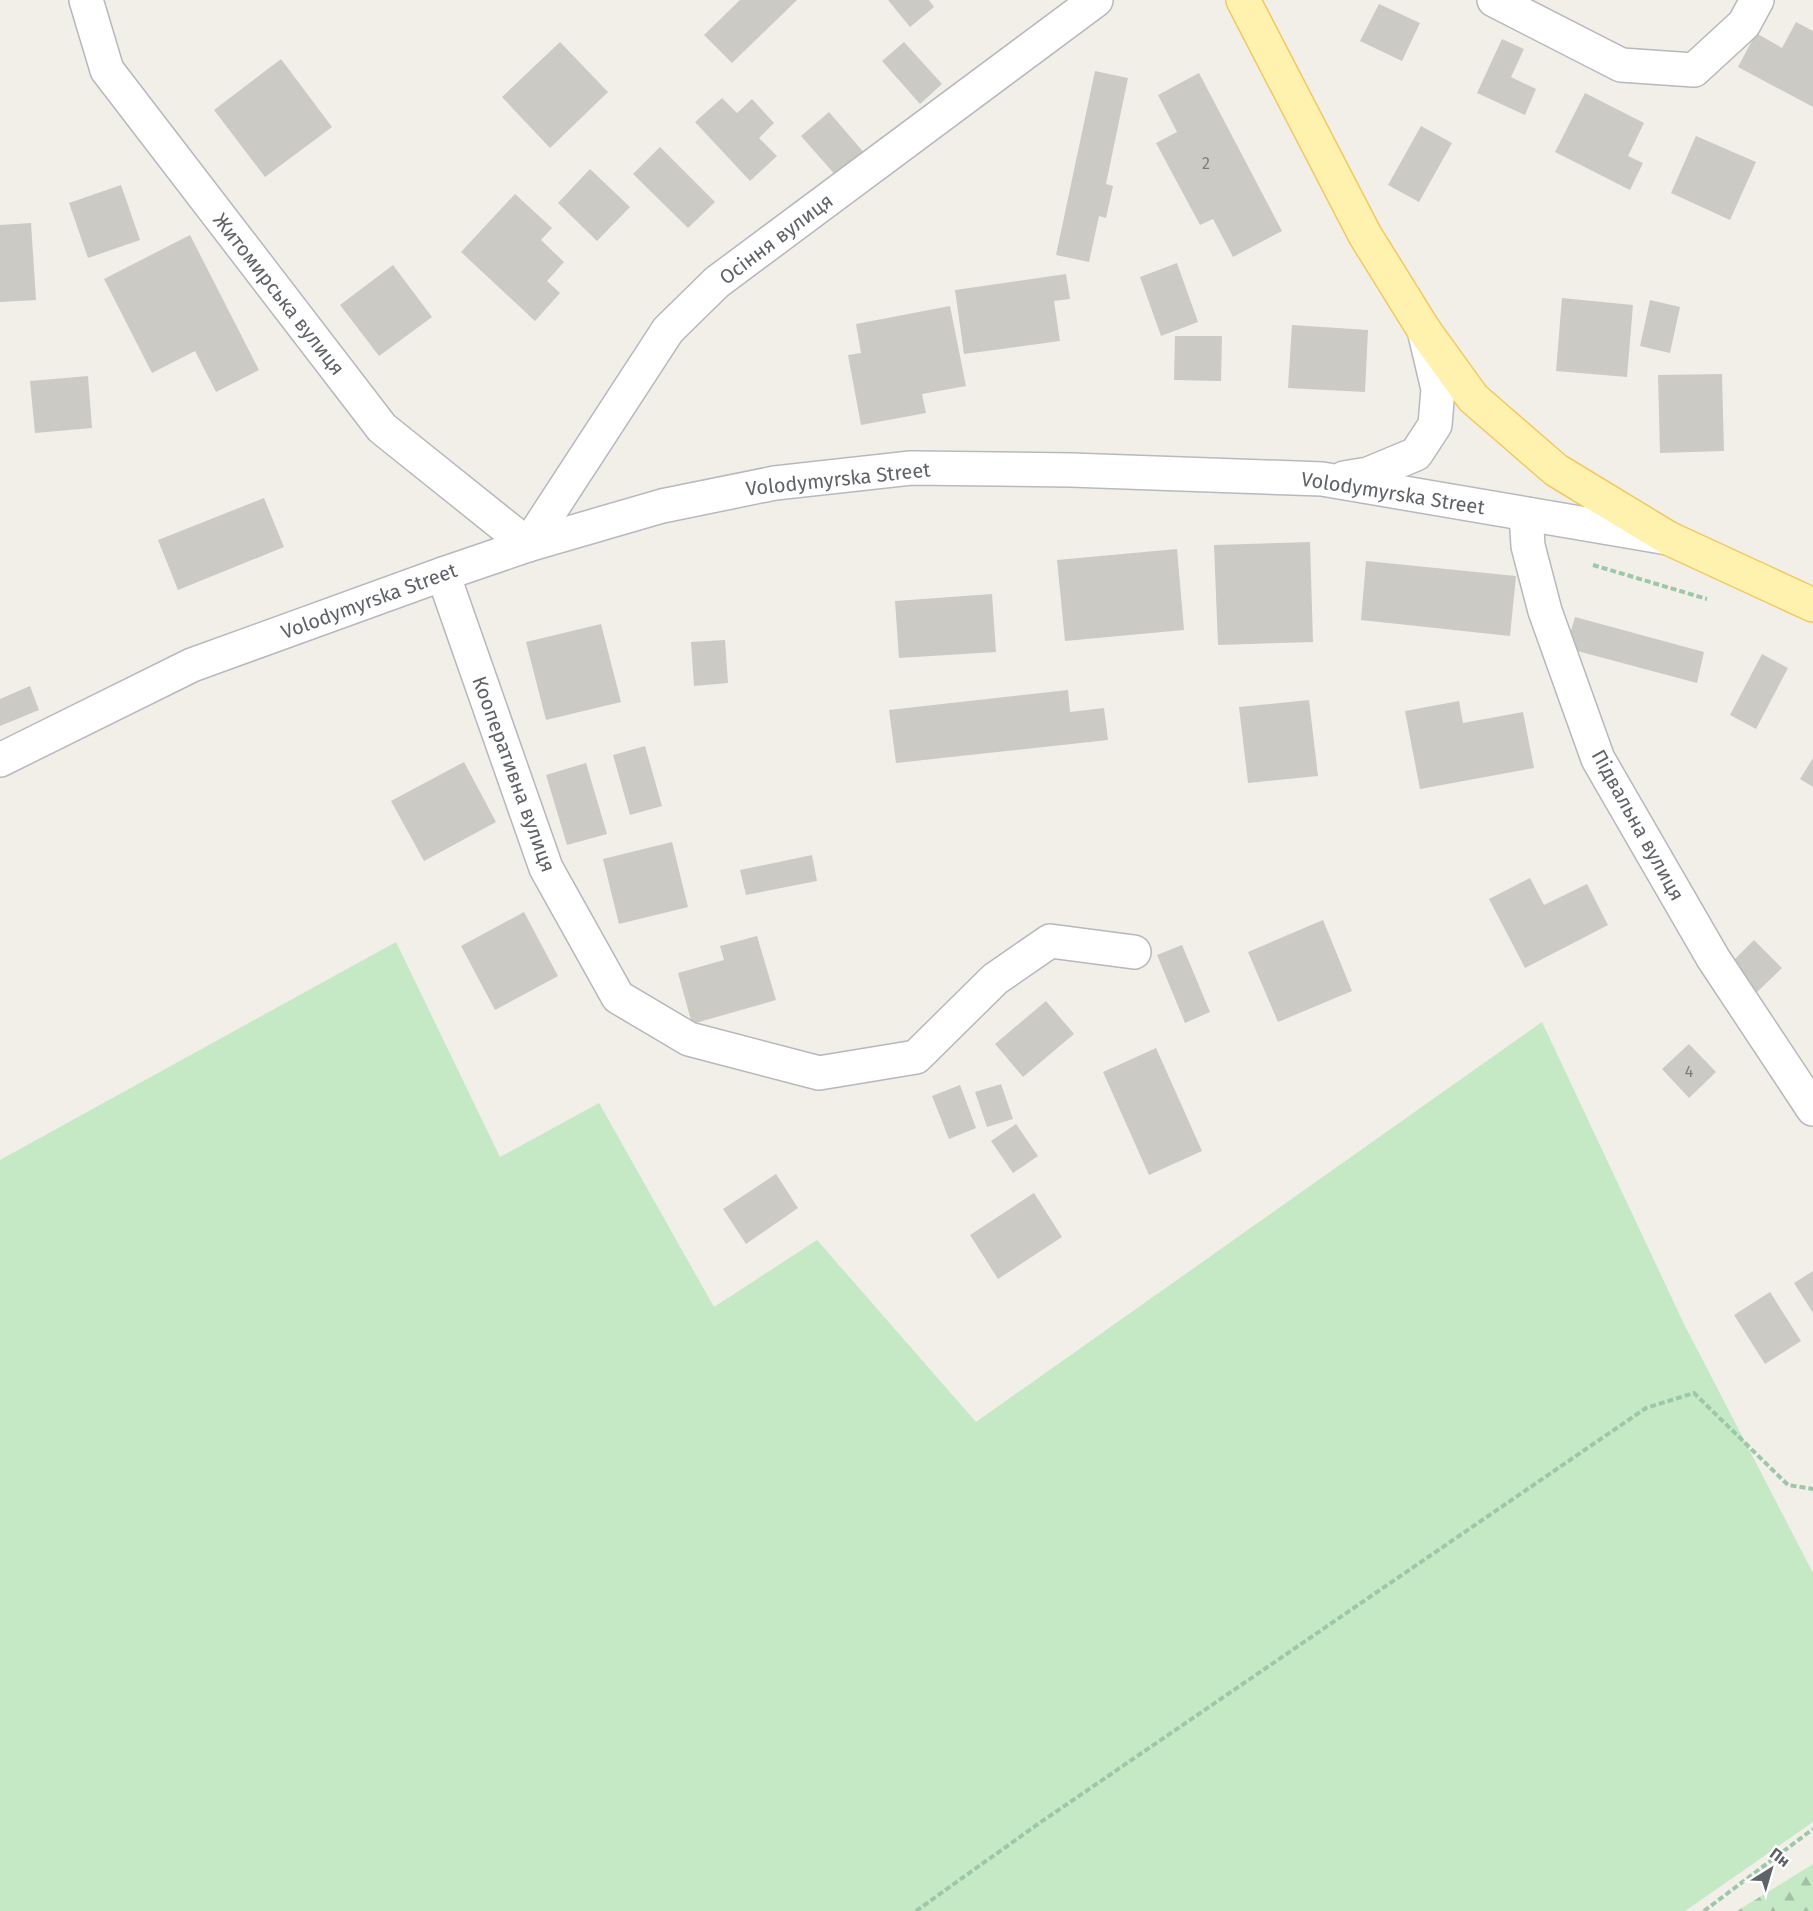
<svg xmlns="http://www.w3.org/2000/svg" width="1813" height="1911" font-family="'Fira Sans',sans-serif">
  <defs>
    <pattern id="forest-firs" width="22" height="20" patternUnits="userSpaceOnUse" patternTransform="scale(1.5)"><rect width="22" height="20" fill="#c5e8c5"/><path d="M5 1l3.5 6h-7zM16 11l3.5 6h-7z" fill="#a3c0a4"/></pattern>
  </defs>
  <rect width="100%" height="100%" fill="#f1efe8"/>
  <!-- forest -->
  <path fill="url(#forest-firs)" d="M1813 1864V1911H1737Z"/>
  <!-- garden -->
  <path fill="#c5e8c5" d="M396 942 500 1157 599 1103 714 1307 817 1240 976 1422 1542 1022 1684 1324 1813 1573V1822L1685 1911H0V1160Z"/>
  <!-- building -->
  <path fill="#cccac5" d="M740 0H797L732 63 704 35Z
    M888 0H929L934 7 910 27Z
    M1379 4 1420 23 1402 61 1360 41Z
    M1796 22 1813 31V107L1738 67 1756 33 1782 48Z
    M1502 39 1524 49 1511 77 1536 89 1525 115 1477 93Z
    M560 42 608 92 550 148 502 97Z
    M904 42 942 84 920 104 882 61Z
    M281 59 332 127 265 177 214 110Z
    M1095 71 1128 78 1106 184 1113 186 1106 218 1099 216 1089 262 1056 255Z
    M1199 73 1282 231 1233 257 1213 219 1200 225 1156 143 1177 132 1158 95Z
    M1585 93 1644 123 1628 156 1643 163 1630 190 1555 152Z
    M722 98 737 113 752 99 774 123 759 138 777 156 750 181 695 122Z
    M829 112 866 155 838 178 801 136Z
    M1421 126 1452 143 1419 202 1388 185Z
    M1696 136 1756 162 1730 220 1671 193Z
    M660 147 715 202 688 228 633 174Z
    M590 169 630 207 597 241 558 203Z
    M121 185 140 240 88 258 69 203Z
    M515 194 552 228 541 240 564 262 547 281 560 293 535 321 461 252Z
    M31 223 36 300 0 302V225Z
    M190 235 259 370 216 392 195 351 152 373 104 279Z
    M1177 263 1198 322 1161 336 1140 277Z
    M393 265 432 317 379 356 340 305Z
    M1066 274 1070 299 1054 301 1060 341 964 354 955 290Z
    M1562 298 1633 305 1627 377 1556 371Z
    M1650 300 1680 307 1670 353 1640 346Z
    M950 306 966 386 922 394 926 413 861 425 848 355 861 353 856 324Z
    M1292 325 1368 330 1365 392 1288 388Z
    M1175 336H1222L1221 381 1174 380Z
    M1722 374 1724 451 1660 453 1658 375Z
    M88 376 92 428 35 433 30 381Z
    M264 498 284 547 178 590 158 540Z
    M1310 542 1313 642 1218 645 1214 545Z
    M1177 549 1184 630 1065 641 1057 560Z
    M1366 561 1516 576 1510 636 1361 620Z
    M992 594 996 652 899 658 895 601Z
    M1575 617 1704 652 1697 683 1566 648Z
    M601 624 621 702 546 720 526 642Z
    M725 640 728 683 694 686 691 642Z
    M1762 654 1788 668 1756 729 1730 715Z
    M30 686 39 710 0 726V699Z
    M1068 690 1070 712 1104 708 1108 740 896 763 889 710Z
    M1309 700 1318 776 1248 783 1239 707Z
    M1459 701 1463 723 1523 712 1534 768 1420 789 1405 711Z
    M645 746 662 806 630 815 613 755Z
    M1813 758V787L1800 779Z
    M464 762 496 822 424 861 391 801Z
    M586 763 607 834 567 845 546 775Z
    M672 842 688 907 619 924 603 859Z
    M812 855 817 881 746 895 740 870Z
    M1530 878 1544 905 1587 884 1608 925 1525 968 1489 899Z
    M524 912 558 976 495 1010 461 946Z
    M1323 920 1352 991 1278 1022 1248 952Z
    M757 936 776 1000 692 1024 678 973 724 960 720 946Z
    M1754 940 1782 968 1755 994 1728 966Z
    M1182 945 1210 1012 1185 1023 1157 955Z
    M1046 1001 1074 1034 1023 1077 995 1044Z
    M1689 1044 1716 1072 1689 1098 1662 1069Z
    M1156 1048 1202 1151 1149 1175 1103 1072Z
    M1001 1084 1013 1119 987 1127 975 1092Z
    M960 1085 976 1128 949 1139 932 1096Z
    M1016 1124 1038 1156 1013 1173 991 1141Z
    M776 1174 798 1208 746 1244 723 1209Z
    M1034 1193 1062 1237 998 1279 970 1235Z
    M1813 1271V1313L1794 1283Z
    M1770 1292 1801 1341 1765 1364 1734 1315Z"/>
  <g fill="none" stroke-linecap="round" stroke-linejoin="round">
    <!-- street casing -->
    <g stroke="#b5b8bc" stroke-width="36">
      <path id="street" d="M86 0 107 70 382 428 528 545 668 330 717 282 1096 0
        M1494 0 1621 65 1694 70 1744 24 1757 0
        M1526 514 1528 546 1545 611 1598 759 1713 958 1813 1109
        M443 574 546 868 618 997 689 1039 819 1073 916 1057 995 979 1050 941 1134 952"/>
    </g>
    <!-- secondary casing -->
    <g stroke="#b6babf" stroke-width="36">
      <path id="secondary" d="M1344 478 1368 474 1416 454 1435 425 1438 389 1424 330
        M0 760 192 665 443 574 528 545 662 506 775 483 911 468 1071 470 1322 479 1668 538"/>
    </g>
    <!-- primary casing -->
    <g stroke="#f2c960" stroke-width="36">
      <path id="primary" d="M1243 0 1365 235 1424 330 1473 398 1556 470 1668 538 1813 605"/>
    </g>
    <!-- path -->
    <path stroke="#9cc7a9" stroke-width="4" stroke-dasharray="6 3" stroke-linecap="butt" d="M1593 565 1707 599
      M916 1911 1038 1824 1646 1408 1694 1393 1788 1485 1813 1489
      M1704 1911 1813 1829"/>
    <!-- street -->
    <use href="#street" stroke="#fff" stroke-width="33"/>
    <!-- secondary -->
    <use href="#secondary" stroke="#fff" stroke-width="33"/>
    <!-- primary -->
    <use href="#primary" stroke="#fff2af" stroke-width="33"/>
  </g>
  <g text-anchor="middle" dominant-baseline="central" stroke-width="5" stroke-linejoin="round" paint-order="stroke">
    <!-- number labels -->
    <g font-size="16" fill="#7a7d7f">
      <text x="1206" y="163">2</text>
      <text x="1689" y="1071">4</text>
    </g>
    <!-- street labels -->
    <g font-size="20" fill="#5f6368" stroke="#fff">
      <text transform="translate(776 239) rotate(-37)">Осіння вулиця</text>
      <text transform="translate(279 294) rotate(52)">Житомирська вулиця</text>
      <text transform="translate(838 479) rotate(-6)">Volodymyrska Street</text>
      <text transform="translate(1393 493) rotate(9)">Volodymyrska Street</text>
      <text transform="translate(369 601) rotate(-20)">Volodymyrska Street</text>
      <text transform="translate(514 774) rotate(70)">Кооперативна вулиця</text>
      <text transform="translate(1638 825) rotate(61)">Підвальна вулиця</text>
    </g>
  </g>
  <!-- north arrow -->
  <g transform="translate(1771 1869) rotate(37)" stroke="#ffffff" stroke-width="4.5" paint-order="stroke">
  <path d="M0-4.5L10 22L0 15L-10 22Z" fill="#5f6368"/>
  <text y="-9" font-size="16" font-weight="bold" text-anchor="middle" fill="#5f6368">Пн</text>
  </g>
</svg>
